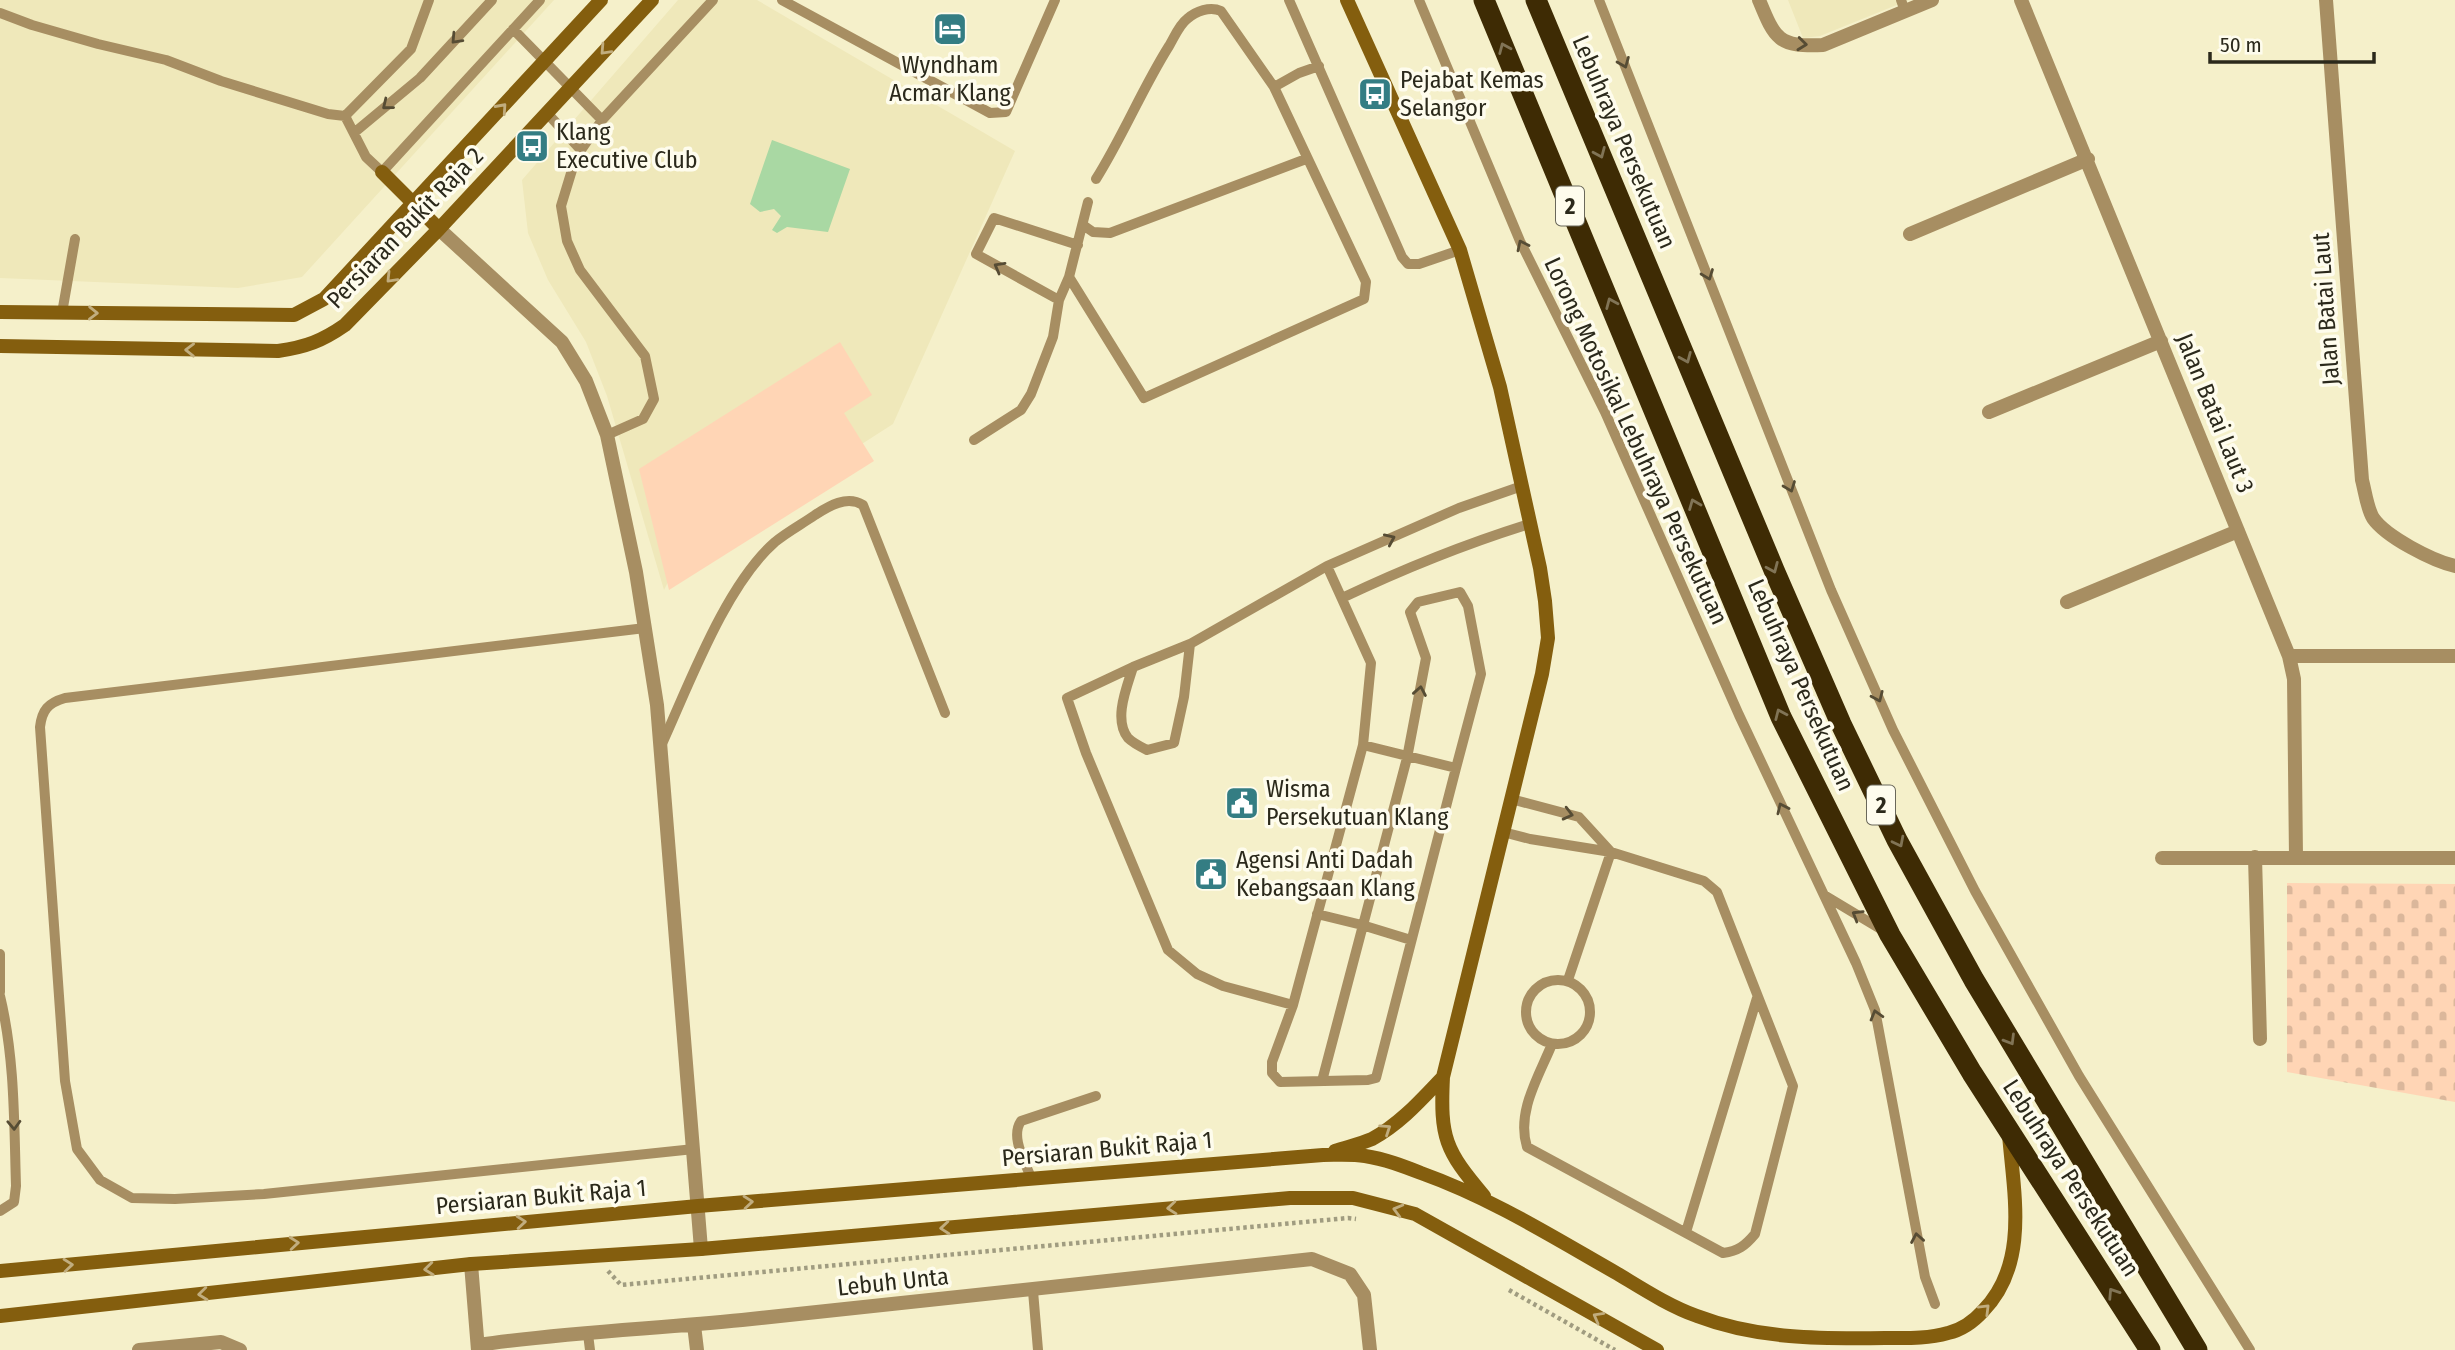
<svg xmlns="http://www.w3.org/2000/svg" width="2455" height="1350" font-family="'Fira Sans Condensed',sans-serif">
  <defs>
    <pattern id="cemetery-stones" width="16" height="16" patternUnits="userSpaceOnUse" patternTransform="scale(1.75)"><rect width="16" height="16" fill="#ffd5b5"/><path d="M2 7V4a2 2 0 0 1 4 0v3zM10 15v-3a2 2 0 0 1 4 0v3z" fill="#dbb79b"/></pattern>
  </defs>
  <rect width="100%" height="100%" fill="#f5f0ca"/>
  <!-- built -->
  <path fill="#efe8ba" d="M0 0H554L302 277 238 288 0 278Z
    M678 0H757L1015 151 893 424 678 562 664 590 607 396 586 342 548 280 528 233 522 180Z
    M1788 0H1909L1820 36 1803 38Z"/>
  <!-- cemetery -->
  <path fill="url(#cemetery-stones)" d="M2287 883 2455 884V1102L2287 1072Z"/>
  <!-- garden -->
  <path fill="#ffd5b5" d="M840 342 872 395 844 413 874 461 669 590 639 469Z"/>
  <!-- water -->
  <path fill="#a9d8a3" d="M772 140 850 169 828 232 787 227 777 233 772 230 781 216 774 209 760 212 750 204Z"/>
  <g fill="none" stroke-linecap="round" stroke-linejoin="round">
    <!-- path -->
    <path stroke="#a09c80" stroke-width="4.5" stroke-dasharray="3.5 3.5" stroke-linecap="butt" d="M608 1271 621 1285 1348 1218 1356 1219
      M1509 1290 1615 1350"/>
    <!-- lane -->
    <path stroke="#a78e62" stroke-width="10" d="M782 0 990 113 1006 112 1055 0
      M1289 0 1402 257 1408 264H1419L1460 250
      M1419 0 1520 241 1605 412 1739 715 1856 963 1875 1010 1925 1277 1935 1304
      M1599 0 1831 590 1893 730 1975 891 2079 1076 2250 1350
      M1901 0 1905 11
      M0 13 32 25 98 44 166 60 221 81 328 114 345 116 366 157 382 172 540 0
      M513 29 602 120
      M1274 87 1299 73 1319 66
      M547 113 581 150
      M345 116 411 49 429 0
      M355 132 420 78 492 0
      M1083 225 1093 232 1110 233 1306 159
      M1069 277 1144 398 1364 299 1366 282 1274 87 1221 11C1210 6 1196 11 1187 19 1179 25 1174 38 1169 46 1142 89 1123 136 1096 179
      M1059 300 976 254 994 218 1078 245
      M62 313 75 239
      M607 435 643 419 654 399 645 356 580 270 567 241 561 206 572 170 581 150 602 120 713 0
      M974 440 1021 410 1031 394 1053 337 1059 300 1069 277 1088 202
      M1327 566 1371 663 1363 745 1293 1005 1272 1062V1073L1280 1082 1368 1080 1376 1078 1456 768 1363 745
      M1342 598C1403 569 1465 544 1529 524
      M645 628 65 698C48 703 42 710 40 727L65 1081 77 1149 100 1180 132 1198 175 1199 264 1194 694 1149
      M1133 667C1127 687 1113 719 1128 738 1133 743 1141 747 1147 750L1174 743 1184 697 1190 644
      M661 746C689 685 725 586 775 542 787 532 802 524 815 515 829 506 847 495 863 505L945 713
      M1511 799 1579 817 1611 852
      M1503 832 1530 839 1611 852 1704 881 1717 892 1793 1086 1755 1234C1745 1246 1738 1251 1723 1253L1527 1147C1516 1112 1539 1076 1552 1044
      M1824 895 1884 931
      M1317 914 1362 925 1411 940
      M0 954V992
      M1526 1012a32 32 0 1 1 64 0a32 32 0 1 1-64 0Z
      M1568 980 1611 852
      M0 996C15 1058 14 1123 16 1186L14 1202 0 1211
      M1293 1005 1223 986 1197 974 1168 950 1086 753 1067 698 1133 667 1190 644 1327 566 1459 508 1522 486
      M1322 1081 1407 758 1426 658 1410 612 1418 602 1460 592 1468 606 1481 674 1456 768
      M1031 1178C1025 1161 1010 1137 1021 1121L1096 1096
      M1686 1232 1757 998
      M1033 1291 1038 1350
      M588 1334 590 1350"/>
    <!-- street -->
    <path stroke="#a78e62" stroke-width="14" d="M1759 0C1775 39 1778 47 1823 45L1932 0
      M2021 0 2289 656 2294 679 2296 857
      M2326 0 2362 480C2365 491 2367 508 2373 518 2386 537 2433 561 2455 566
      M439 229 562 342 586 381 607 435 636 572 657 705 701 1249
      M1910 234 2088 159
      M1989 412 2161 341
      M2067 602 2238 531
      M2289 656H2455
      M2255 857 2260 1039
      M2162 858H2455
      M471 1264 478 1350
      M694 1325 697 1350
      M478 1345C565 1332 654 1329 742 1320 932 1301 1122 1281 1312 1259L1350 1274 1364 1295 1370 1350
      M139 1350 221 1342 240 1350"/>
    <!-- secondary -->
    <path stroke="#845e0e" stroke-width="14" d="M1347 0 1460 250 1500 387 1540 568 1545 601 1548 638 1542 674 1443 1077C1440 1138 1445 1150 1484 1196
      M382 172 439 229
      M0 312 294 315 324 299 601 0
      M0 346 278 351C306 347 322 341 345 325L439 229 652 0
      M1335 1151C1347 1147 1360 1144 1372 1139 1400 1124 1421 1100 1443 1077
      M0 1271 698 1206 1323 1155C1337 1155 1352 1154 1365 1156 1385 1159 1403 1166 1421 1173 1491 1198 1553 1237 1618 1274 1643 1289 1669 1306 1697 1316 1757 1339 1821 1339 1885 1338 1906 1338 1927 1339 1948 1333 1961 1330 1974 1321 1983 1311 2029 1264 2014 1195 2009 1135
      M0 1316 471 1264 701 1249 1290 1198H1353L1415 1214 1657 1350"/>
    <!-- highway -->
    <path stroke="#3e2b04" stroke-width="21" d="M1484 0 1781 717 1890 935 1972 1073 2150 1350
      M1536 0 1774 570 1841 724 1897 840 1974 980 2197 1350"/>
  </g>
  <!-- one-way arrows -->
  <defs><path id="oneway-chevron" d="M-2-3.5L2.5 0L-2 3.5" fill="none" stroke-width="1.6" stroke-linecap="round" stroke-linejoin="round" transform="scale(1.75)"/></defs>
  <g stroke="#564c34">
    <use href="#oneway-chevron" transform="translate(456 39) rotate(133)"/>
    <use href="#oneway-chevron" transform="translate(1802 44) rotate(6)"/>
    <use href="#oneway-chevron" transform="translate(1624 63) rotate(68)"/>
    <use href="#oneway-chevron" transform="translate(387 105) rotate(141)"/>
    <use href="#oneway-chevron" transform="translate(1522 245) rotate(-116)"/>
    <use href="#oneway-chevron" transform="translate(999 267) rotate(-151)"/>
    <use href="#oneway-chevron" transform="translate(1708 275) rotate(69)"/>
    <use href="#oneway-chevron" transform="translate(1790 487) rotate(69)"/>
    <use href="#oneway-chevron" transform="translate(1390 539) rotate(-24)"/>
    <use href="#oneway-chevron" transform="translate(1420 691) rotate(-80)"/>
    <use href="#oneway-chevron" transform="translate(1878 697) rotate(66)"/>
    <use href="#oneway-chevron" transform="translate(1782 808) rotate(-115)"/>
    <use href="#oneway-chevron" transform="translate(1568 814) rotate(14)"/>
    <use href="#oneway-chevron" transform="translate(1857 915) rotate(-149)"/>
    <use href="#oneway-chevron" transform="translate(1876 1015) rotate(-106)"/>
    <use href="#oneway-chevron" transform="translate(14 1125) rotate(88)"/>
    <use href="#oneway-chevron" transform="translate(1917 1238) rotate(-100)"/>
  </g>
  <g stroke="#817456">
    <use href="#oneway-chevron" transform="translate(1504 48) rotate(-113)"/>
    <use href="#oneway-chevron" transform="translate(1600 153) rotate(67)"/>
    <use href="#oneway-chevron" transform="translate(1611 303) rotate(-113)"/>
    <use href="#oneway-chevron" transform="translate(1686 358) rotate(67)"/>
    <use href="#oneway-chevron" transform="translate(1694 504) rotate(-112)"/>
    <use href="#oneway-chevron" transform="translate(1773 568) rotate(67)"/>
    <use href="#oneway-chevron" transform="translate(1780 714) rotate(-114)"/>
    <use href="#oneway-chevron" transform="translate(1899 842) rotate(63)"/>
    <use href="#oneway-chevron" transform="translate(2010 1040) rotate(59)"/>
    <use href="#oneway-chevron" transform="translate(2113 1293) rotate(-123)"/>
  </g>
  <g stroke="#c1ad7e">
    <use href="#oneway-chevron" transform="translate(605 50) rotate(133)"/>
    <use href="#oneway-chevron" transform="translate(502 108) rotate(-48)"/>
    <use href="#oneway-chevron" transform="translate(391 278) rotate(134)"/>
    <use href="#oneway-chevron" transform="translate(93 313) rotate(1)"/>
    <use href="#oneway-chevron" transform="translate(190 350) rotate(-179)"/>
    <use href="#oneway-chevron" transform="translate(1386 1129) rotate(-34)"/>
    <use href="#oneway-chevron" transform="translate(748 1202) rotate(-5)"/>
    <use href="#oneway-chevron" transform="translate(1172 1208) rotate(175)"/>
    <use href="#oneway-chevron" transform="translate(1398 1210) rotate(-165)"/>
    <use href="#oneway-chevron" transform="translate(521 1222) rotate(-5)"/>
    <use href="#oneway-chevron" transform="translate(945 1228) rotate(175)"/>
    <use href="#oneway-chevron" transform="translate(294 1243) rotate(-5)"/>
    <use href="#oneway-chevron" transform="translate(68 1265) rotate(-5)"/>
    <use href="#oneway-chevron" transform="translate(429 1269) rotate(174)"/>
    <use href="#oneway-chevron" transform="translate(203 1294) rotate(174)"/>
    <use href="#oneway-chevron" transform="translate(1985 1309) rotate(-45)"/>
    <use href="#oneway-chevron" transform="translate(1598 1317) rotate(-151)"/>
  </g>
  <!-- icons -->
  <defs>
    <g id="hotel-square" transform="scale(1.75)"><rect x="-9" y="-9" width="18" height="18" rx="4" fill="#347d83" stroke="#fefced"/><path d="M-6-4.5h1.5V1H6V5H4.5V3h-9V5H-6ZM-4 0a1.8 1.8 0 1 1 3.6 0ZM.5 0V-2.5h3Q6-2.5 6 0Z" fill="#fff"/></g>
    <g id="bus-square" transform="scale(1.75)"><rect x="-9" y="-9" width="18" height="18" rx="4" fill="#347d83" stroke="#fefced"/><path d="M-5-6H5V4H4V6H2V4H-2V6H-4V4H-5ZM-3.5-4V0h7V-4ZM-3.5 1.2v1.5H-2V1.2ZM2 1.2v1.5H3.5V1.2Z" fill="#fff"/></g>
    <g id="civic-square" transform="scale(1.75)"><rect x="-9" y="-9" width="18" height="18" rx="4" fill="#347d83" stroke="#fefced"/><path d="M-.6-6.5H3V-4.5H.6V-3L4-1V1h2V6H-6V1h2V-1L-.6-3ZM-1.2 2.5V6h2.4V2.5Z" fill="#fff"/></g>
  </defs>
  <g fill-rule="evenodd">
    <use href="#hotel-square" x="950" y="29"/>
    <use href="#bus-square" x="1375" y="94"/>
    <use href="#bus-square" x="532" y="146"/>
    <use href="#civic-square" x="1242" y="803"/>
    <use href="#civic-square" x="1211" y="874"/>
  </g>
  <g text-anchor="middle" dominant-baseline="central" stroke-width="7" stroke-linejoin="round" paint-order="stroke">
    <!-- shield labels -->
    <g fill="#fefced" stroke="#6a685a" stroke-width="2">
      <rect x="1556" y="186.5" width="28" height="39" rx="5"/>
      <rect x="1867" y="785.5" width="28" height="39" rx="5"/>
    </g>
    <g font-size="23" font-weight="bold" fill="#2b291b">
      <text x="1570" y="206">2</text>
      <text x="1881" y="805">2</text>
    </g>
    <!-- poi labels -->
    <g font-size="24" fill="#2b291b" stroke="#fefced" text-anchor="start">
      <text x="950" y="65" text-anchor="middle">Wyndham<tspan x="950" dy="28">Acmar Klang</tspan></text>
      <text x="1400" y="80">Pejabat Kemas<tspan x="1400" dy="28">Selangor</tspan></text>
      <text x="556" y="132">Klang<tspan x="556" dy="28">Executive Club</tspan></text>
      <text x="1266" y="789">Wisma<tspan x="1266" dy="28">Persekutuan Klang</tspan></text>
      <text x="1236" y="860">Agensi Anti Dadah<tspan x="1236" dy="28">Kebangsaan Klang</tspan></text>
    </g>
    <!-- street labels -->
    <g font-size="24" fill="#2b291b" stroke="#fefced">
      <text transform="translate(1624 142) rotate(67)">Lebuhraya Persekutuan</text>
      <text transform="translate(405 228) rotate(-46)">Persiaran Bukit Raja 2</text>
      <text transform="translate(2326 309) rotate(-94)">Jalan Batai Laut</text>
      <text transform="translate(2215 413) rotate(68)">Jalan Batai Laut 3</text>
      <text transform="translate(1636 441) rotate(65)">Lorong Motosikal Lebuhraya Persekutuan</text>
      <text transform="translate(1801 685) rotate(66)">Lebuhraya Persekutuan</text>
      <text transform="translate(1107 1149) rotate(-5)">Persiaran Bukit Raja 1</text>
      <text transform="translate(2071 1178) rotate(57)">Lebuhraya Persekutuan</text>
      <text transform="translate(541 1197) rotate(-5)">Persiaran Bukit Raja 1</text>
      <text transform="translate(893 1282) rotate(-6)">Lebuh Unta</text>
    </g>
  </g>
  <!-- scale -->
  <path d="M2210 52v10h164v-10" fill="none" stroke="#2b291b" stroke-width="3.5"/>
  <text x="2220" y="52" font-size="21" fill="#2b291b" stroke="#fefced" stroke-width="5" paint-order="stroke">50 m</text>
</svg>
